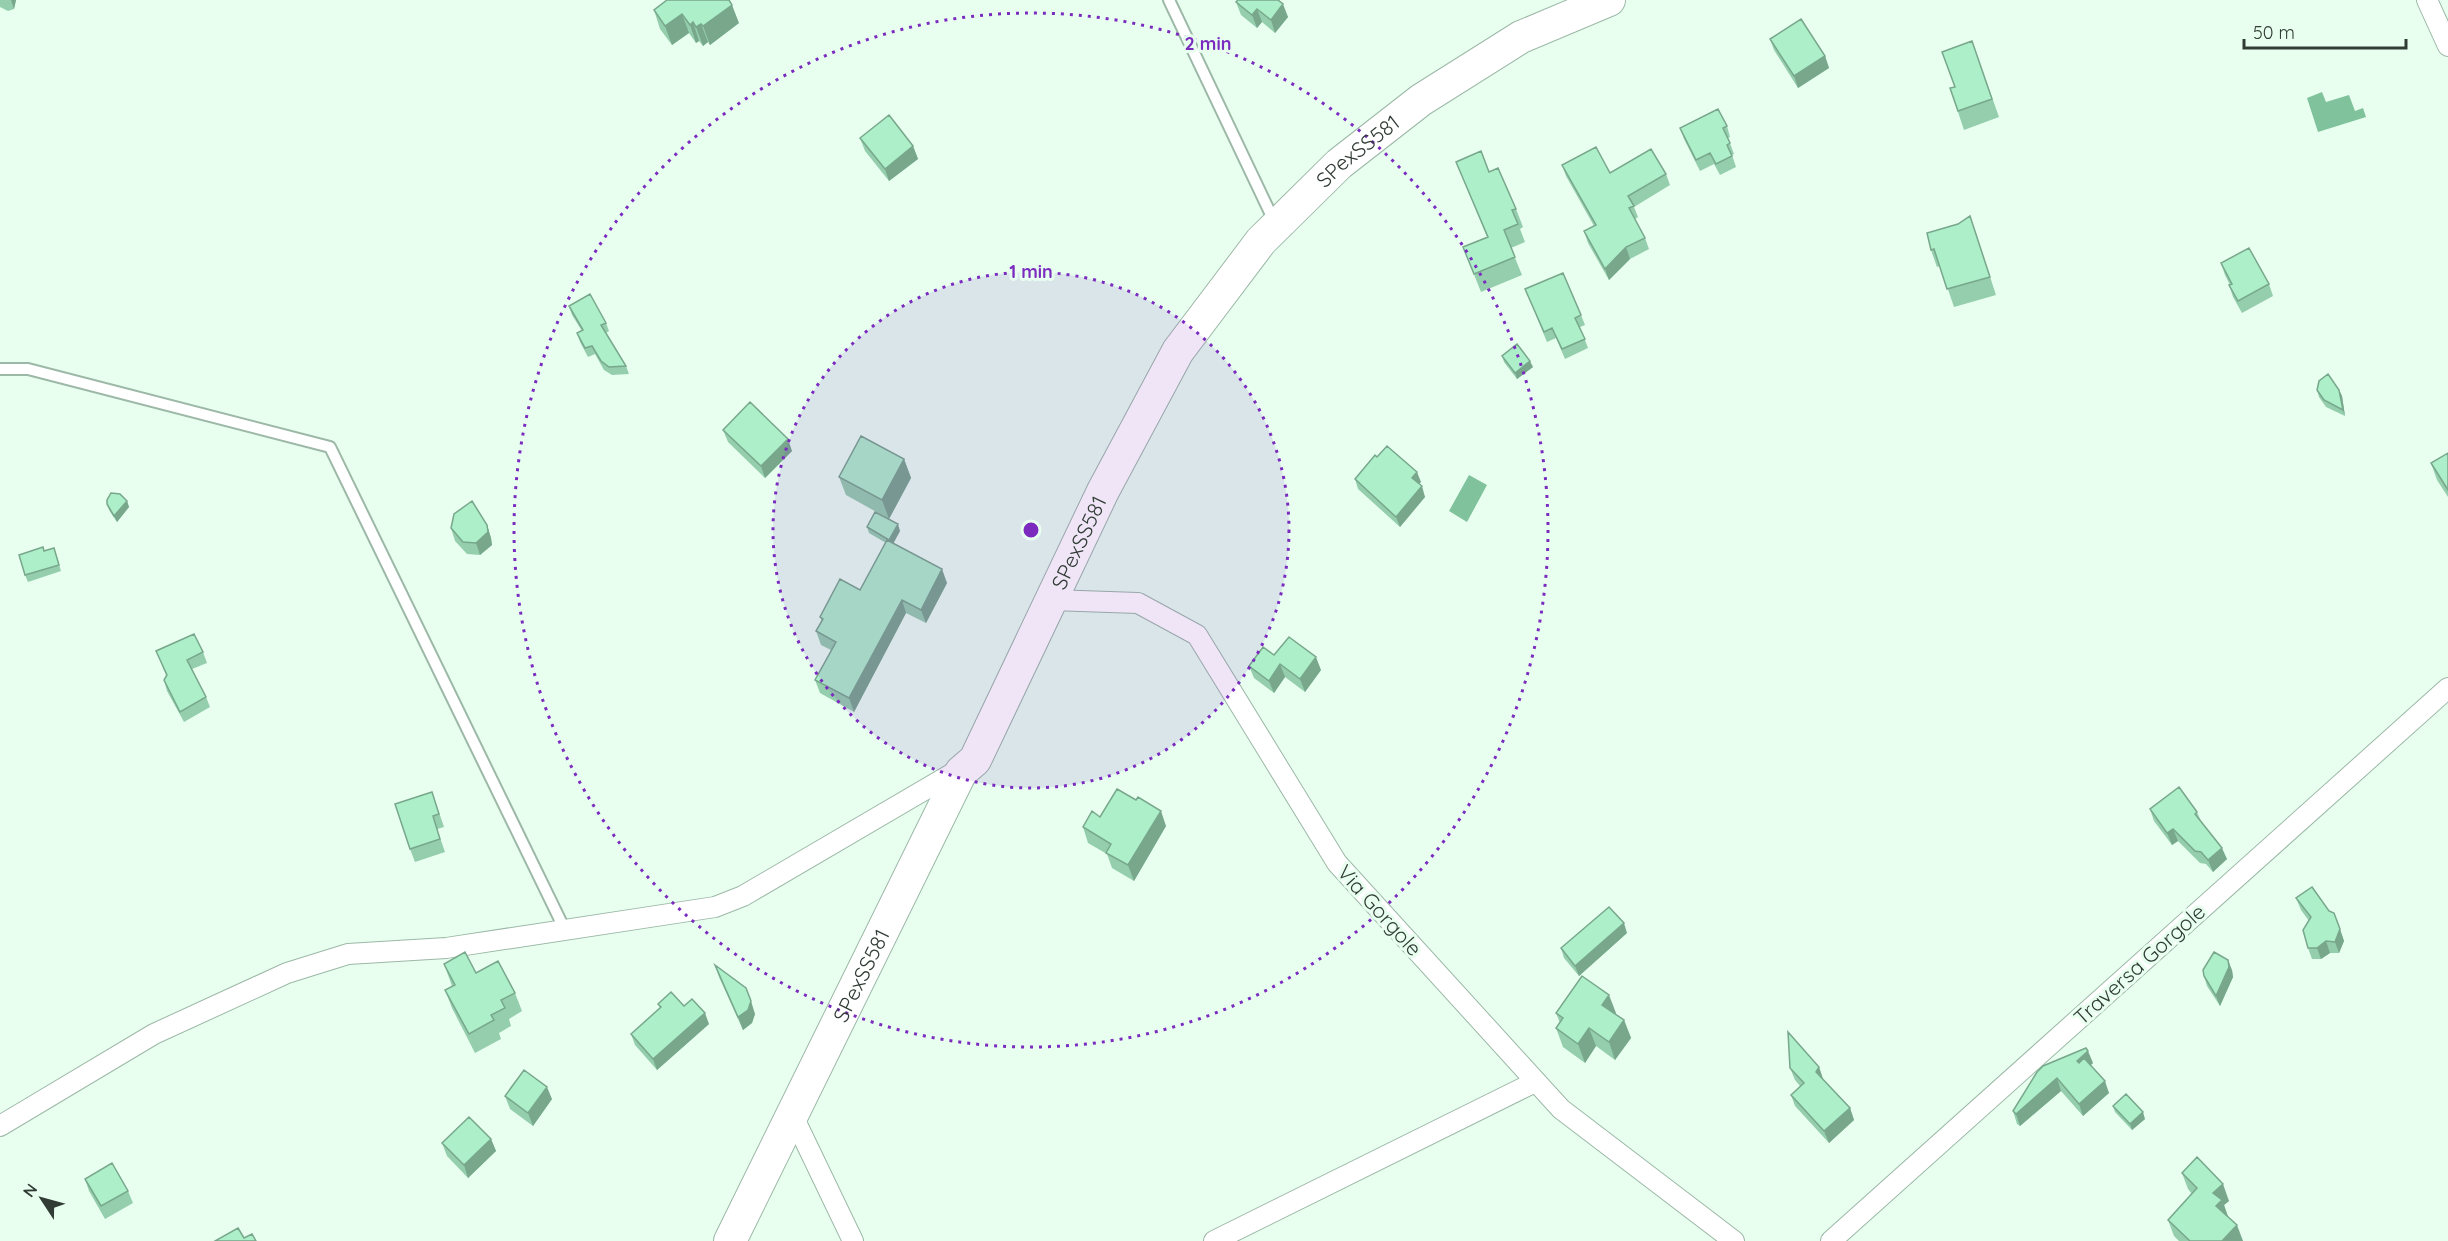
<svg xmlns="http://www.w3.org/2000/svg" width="2448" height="1241" font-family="Quicksand,sans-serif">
  <rect width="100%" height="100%" fill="#e8fff0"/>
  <!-- water -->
  <path fill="#80c29c" d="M2322 92 2326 102 2349 95 2355 111 2363 108 2366 117 2318 132 2307 98Z
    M1469 475 1487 485 1467 522 1449 511Z"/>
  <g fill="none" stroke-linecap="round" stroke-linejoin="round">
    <!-- service casing -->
    <g stroke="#9cb8a7" stroke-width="14">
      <path id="service" d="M1169 0 1275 223
        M0 369H28L330 447 565 930"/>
    </g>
    <!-- minor casing -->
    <g stroke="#9cb8a7" stroke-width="22">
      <path id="minor" d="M2427 0 2448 46
        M1051 600 1138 603 1197 635 1337 863 1561 1109 1734 1241
        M792 1114 853 1241
        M0 1126 154 1034 287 973 348 954 446 948 715 907 743 896 960 769
        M1214 1241 1535 1082
        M1831 1241 2448 688"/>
    </g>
    <!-- primary casing -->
    <g stroke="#9cb8a7" stroke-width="34">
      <g id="primary">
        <path id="s1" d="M730 1241 961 772 975 760 1103 491 1178 351 1261 241 1339 164 1421 100 1521 37 1609 0"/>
      </g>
    </g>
    <!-- service -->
    <use href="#service" stroke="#fff" stroke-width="10"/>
    <!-- minor -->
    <use href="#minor" stroke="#fff" stroke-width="20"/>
    <!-- primary -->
    <use href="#primary" stroke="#fff" stroke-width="32"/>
  </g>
  <!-- wall -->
  <path fill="#94ceac" d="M0 0H16L14 9 8 11 0 7Z
    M1236 2H1280L1288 17 1275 33 1262 22 1257 28 1241 15Z
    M654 10 739 23 710 45 708 42 703 46 699 41 696 43 689 33 672 45 660 29Z
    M1770 39 1825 56 1829 68 1798 88 1774 50Z
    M1972 41 1999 117 1964 130 1950 88 1955 87Z
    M1727 126 1730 137 1728 138 1734 154 1732 155 1736 167 1720 175 1714 164 1700 171 1684 139 1680 128Z
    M860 138 913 146 918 159 889 181 865 151Z
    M1456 162 1489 172 1516 209 1523 227 1520 229 1525 242 1511 248 1522 275 1481 292 1463 247 1487 237Z
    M1562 165 1610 173 1666 174 1670 185 1634 207 1638 217 1635 219 1645 238 1649 249 1630 259 1609 280 1588 243 1584 231 1594 226 1566 176Z
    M1976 234 1996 295 1954 307 1940 266 1937 267 1931 250Z
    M2221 263 2269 284 2273 296 2242 313 2233 297 2229 285H2230L2225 275Z
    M1525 289 1581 315 1585 325 1580 327 1588 348 1565 359 1556 338 1547 342Z
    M569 306 606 323 609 331 606 333 626 366 629 374 612 375 604 370 595 354 588 357 580 342 577 333 582 331 572 315Z
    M1502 356 1533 367 1517 379 1504 362Z
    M2317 390H2339L2342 396 2345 416 2326 407 2319 397Z
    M723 430 792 451 765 478 728 442Z
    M2448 453V497L2437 480 2431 463Z
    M1377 457 1421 482 1419 484 1425 497 1400 527 1358 489 1355 479Z
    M904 459 911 478 889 519 846 495 839 477Z
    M127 501 129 507 117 522 109 510 107 504Z
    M487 525 491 538 492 545 480 555 467 554 455 541 451 528Z
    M867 527 900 531 893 543 947 583 926 623 906 613 854 712 820 693 815 680 831 650 821 645 816 631 822 622 820 617 860 590 886 543 869 533Z
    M54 548 61 571 28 582 25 575 44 551Z
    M156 651 203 652 207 663 192 669 206 697 210 707 184 722 167 691 164 680 166 675Z
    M1274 655 1321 670 1305 692 1285 677 1274 693 1254 678 1249 666Z
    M432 792 444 827 437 829 445 852 415 862 410 849Z
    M2150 809 2197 812 2201 821 2227 859 2213 872 2206 864 2200 863 2178 841 2172 845 2154 821Z
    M1100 817 1166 826 1134 881 1112 868 1107 854 1088 843 1083 827Z
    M2296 898 2334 913 2344 941 2339 953H2330L2321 959H2312L2308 948 2309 921 2301 910Z
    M1627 933 1579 976 1564 958 1561 948Z
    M444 964 476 973 515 993 522 1011 509 1019 511 1026 499 1033 501 1039 475 1053 452 1008 445 990 452 986Z
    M715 965 755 1014 752 1023 743 1030 719 977Z
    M2232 970 2233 977 2220 1006 2207 986 2204 976Z
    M658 1004 684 1006 709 1024 657 1070 635 1045 631 1034 660 1008Z
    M1556 1013H1616L1615 1014 1624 1020 1631 1038 1615 1060 1596 1046 1585 1063 1563 1047 1556 1028 1560 1023Z
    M2093 1063 2091 1065 2109 1093 2083 1116 2061 1091 2020 1126 2017 1124 2013 1111 2037 1072Z
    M1819 1067 1823 1079 1850 1108 1854 1120 1829 1143 1795 1106 1791 1095 1800 1086 1795 1080 1790 1068Z
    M505 1096 552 1099 533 1126 510 1109Z
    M2113 1106 2145 1119 2132 1130 2115 1112Z
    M491 1139 496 1151 468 1178 447 1156 442 1143Z
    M2182 1173 2229 1201 2224 1205 2228 1216 2243 1241H2179L2174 1236 2168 1220 2192 1194 2188 1189Z
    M85 1179 128 1191 133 1203 105 1219 89 1191Z"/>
  <!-- shaded-wall -->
  <path fill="#78a78c" d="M11 0H16L14 9Z
    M1283 4 1288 17 1275 33 1271 20Z
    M732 5 739 23 710 45 703 26Z
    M1257 9 1262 22 1257 28 1252 15Z
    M682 14 689 33 672 45 665 26Z
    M693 22 699 41 696 43 690 25Z
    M701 24 708 42 703 46 696 27Z
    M1825 56 1829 68 1798 88 1794 76Z
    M913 146 918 159 889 181 885 169Z
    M1626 247 1630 259 1609 280 1605 269Z
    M1530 361 1533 367 1517 379 1515 373Z
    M2339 390 2342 396 2345 416 2343 410Z
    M788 439 792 451 765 478 761 466Z
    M904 459 911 478 889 519 882 500Z
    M1417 472 1421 482 1415 488 1412 478Z
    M1422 486 1425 497 1400 527 1396 517Z
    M127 501 129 507 117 522 114 516Z
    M898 524 900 531 892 546 889 540Z
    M487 525 491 538 492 545 480 555 476 543Z
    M942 569 947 583 926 623 921 610Z
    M902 600 906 613 854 712 849 698Z
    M1316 657 1321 670 1305 692 1300 679Z
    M1280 664 1285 677 1274 693 1269 681Z
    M1161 811 1166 826 1134 881 1128 865Z
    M2173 829 2178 841 2172 845 2167 833Z
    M2222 848 2227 859 2213 872 2208 860Z
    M1624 923 1627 933 1579 976 1575 966Z
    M2340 929 2344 941 2339 953 2335 942Z
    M2326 941 2330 953 2321 959 2317 948Z
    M2228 960 2232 970 2233 977 2220 1006 2216 996Z
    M1609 995 1616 1013 1609 1023 1602 1005Z
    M751 1001 755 1014 752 1023 743 1030 738 1017Z
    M705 1013 709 1024 657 1070 653 1059Z
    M1624 1020 1631 1038 1615 1060 1609 1042Z
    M1589 1028 1596 1046 1585 1063 1578 1044Z
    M2088 1051 2093 1063 2082 1073 2077 1061Z
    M1819 1067 1823 1079 1816 1072Z
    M2057 1078 2061 1091 2020 1126 2016 1114Z
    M2105 1081 2109 1093 2083 1116 2079 1104Z
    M547 1087 552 1099 533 1126 528 1113Z
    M1850 1108 1854 1120 1829 1143 1824 1131Z
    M2143 1112 2145 1119 2132 1130 2130 1124Z
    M491 1139 496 1151 468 1178 464 1165Z
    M2223 1184 2229 1201 2224 1205 2228 1217 2216 1206 2213 1193Z
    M2237 1225 2243 1241H2222Z"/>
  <!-- building -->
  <path fill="#acefc8" stroke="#78a78c" stroke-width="1.5" d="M667 0H729L732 5 703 26 701 24 696 27 693 22 690 25 682 14 665 26 654 10Z
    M1238 0H1278L1283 4 1271 20 1257 9 1252 15 1236 2Z
    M1801 19 1825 56 1794 76 1770 39Z
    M1972 41 1992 99 1958 111 1950 88 1955 87 1942 52Z
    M1718 109 1727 126 1723 128 1730 143 1727 145 1732 156 1716 164 1710 153 1696 160 1680 128Z
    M889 115 913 146 885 169 860 138Z
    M1596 147 1610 173 1651 149 1666 174 1628 196 1634 206 1629 208 1645 238 1626 247 1605 269 1584 231 1596 225 1562 165Z
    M1481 151 1489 172 1498 168 1516 209 1512 210 1518 224 1504 230 1515 257 1474 274 1463 247 1488 237 1456 162Z
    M1970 216 1990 277 1947 289 1934 249 1931 250 1927 233 1958 224Z
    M2249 248 2269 284 2238 301 2229 285 2232 284 2221 263Z
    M1563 273 1581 315 1575 318 1585 339 1562 349 1552 328 1544 332 1525 289Z
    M590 294 606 323 601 325 626 366 609 367 601 361 592 346 585 348 577 333 583 330 569 306Z
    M1517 344 1530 361 1515 373 1502 356Z
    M2328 374 2339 390 2343 410 2324 400 2317 390 2319 381Z
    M750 402 788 439 761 466 723 430Z
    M861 436 904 459 882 500 839 477Z
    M1387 446 1417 472 1412 478 1422 486 1396 517 1355 479 1375 455 1377 457Z
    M2448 453V490L2431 463Z
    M111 493 120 494 127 501 114 516 107 504V500Z
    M472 501 487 525 488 532 476 543 463 542 451 528 454 514Z
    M875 512 898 524 889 540 867 527Z
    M887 540 942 569 921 610 902 600 849 698 815 680 836 642 816 631 823 619 820 617 840 579 860 590Z
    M43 547 44 551 54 548 59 565 25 575 19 555Z
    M194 634 203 652 187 660 206 697 180 712 164 680 167 675 156 651Z
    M1289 637 1316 657 1300 679 1280 664 1269 681 1249 666 1263 647 1274 655Z
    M2179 787 2197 812 2195 814 2222 848 2208 860 2201 852 2195 851 2173 829 2167 833 2150 809Z
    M1117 789 1136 800 1138 797 1161 811 1128 865 1106 853 1111 844 1083 827 1092 811 1100 817Z
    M432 792 439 814 433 816 440 839 410 849 395 804Z
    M2312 887 2329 911 2334 913 2340 929 2335 942 2326 941 2317 948H2308L2303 930 2311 917 2296 898Z
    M1609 907 1624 923 1575 966 1561 948Z
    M465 952 476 973 498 961 515 993 501 1000 505 1008 491 1015 494 1020 469 1034 445 990 455 985 444 964Z
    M2214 952 2228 960 2229 967 2216 996 2204 976 2203 970Z
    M715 965 746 988 751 1001 748 1010 738 1017Z
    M1582 976 1609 995 1602 1005 1624 1020 1609 1042 1589 1028 1578 1044 1556 1028 1563 1018 1556 1013Z
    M671 992 684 1006 692 999 705 1013 653 1059 631 1034 661 1007 658 1004Z
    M1788 1032 1819 1067 1816 1072 1850 1108 1824 1131 1791 1095 1804 1083 1790 1068Z
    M2086 1048 2088 1051 2077 1061 2079 1063 2084 1058 2105 1081 2079 1104 2057 1078 2016 1114 2013 1111 2037 1072 2043 1066Z
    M524 1070 547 1087 528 1113 505 1096Z
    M2126 1094 2143 1112 2130 1124 2113 1106Z
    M469 1117 491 1139 464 1165 442 1143Z
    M2197 1157 2223 1184 2213 1193 2222 1200 2216 1206 2237 1225 2222 1241H2190L2168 1220 2197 1188 2182 1173Z
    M112 1163 128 1191 101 1206 85 1179Z
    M238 1228 244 1238 252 1234 256 1241H215Z"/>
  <!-- distance rings -->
  <circle cx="1031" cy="530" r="258" fill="#7b2cbf" fill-opacity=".12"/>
  <g fill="none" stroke="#7b2cbf" stroke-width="3" stroke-dasharray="3 6">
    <circle cx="1031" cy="530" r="258"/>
    <circle cx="1031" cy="530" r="517"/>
  </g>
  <g text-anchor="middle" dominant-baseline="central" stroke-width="6" stroke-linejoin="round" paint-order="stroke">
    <!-- street labels -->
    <g font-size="21" fill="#313c35" stroke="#e8fff0">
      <text stroke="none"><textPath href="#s1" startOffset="1268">SPexSS581</textPath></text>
      <text stroke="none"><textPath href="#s1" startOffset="782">SPexSS581</textPath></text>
      <text transform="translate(1380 910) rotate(48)">Via Gorgole</text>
      <text transform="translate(2139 964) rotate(-42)">Traversa Gorgole</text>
      <text stroke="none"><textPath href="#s1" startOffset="296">SPexSS581</textPath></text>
    </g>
  </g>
  <circle cx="1031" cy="530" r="9" fill="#7b2cbf" stroke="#e8fff0" stroke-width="3"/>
  <g font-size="18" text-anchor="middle" font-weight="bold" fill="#7b2cbf" stroke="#e8fff0" stroke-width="6" stroke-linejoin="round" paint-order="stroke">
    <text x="1208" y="50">2 min</text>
    <text x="1031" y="278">1 min</text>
  </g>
  <!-- north arrow -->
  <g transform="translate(42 1199) rotate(306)" stroke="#e8fff0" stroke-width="4.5" paint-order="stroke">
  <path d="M0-4.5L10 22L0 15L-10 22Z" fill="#313c35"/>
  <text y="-9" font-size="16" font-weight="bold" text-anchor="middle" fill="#313c35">N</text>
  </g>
  <!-- scale -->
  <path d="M2244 39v9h162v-9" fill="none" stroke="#313c35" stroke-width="3"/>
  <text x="2253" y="39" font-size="18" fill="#313c35" stroke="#e8fff0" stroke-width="4.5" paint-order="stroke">50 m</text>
</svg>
